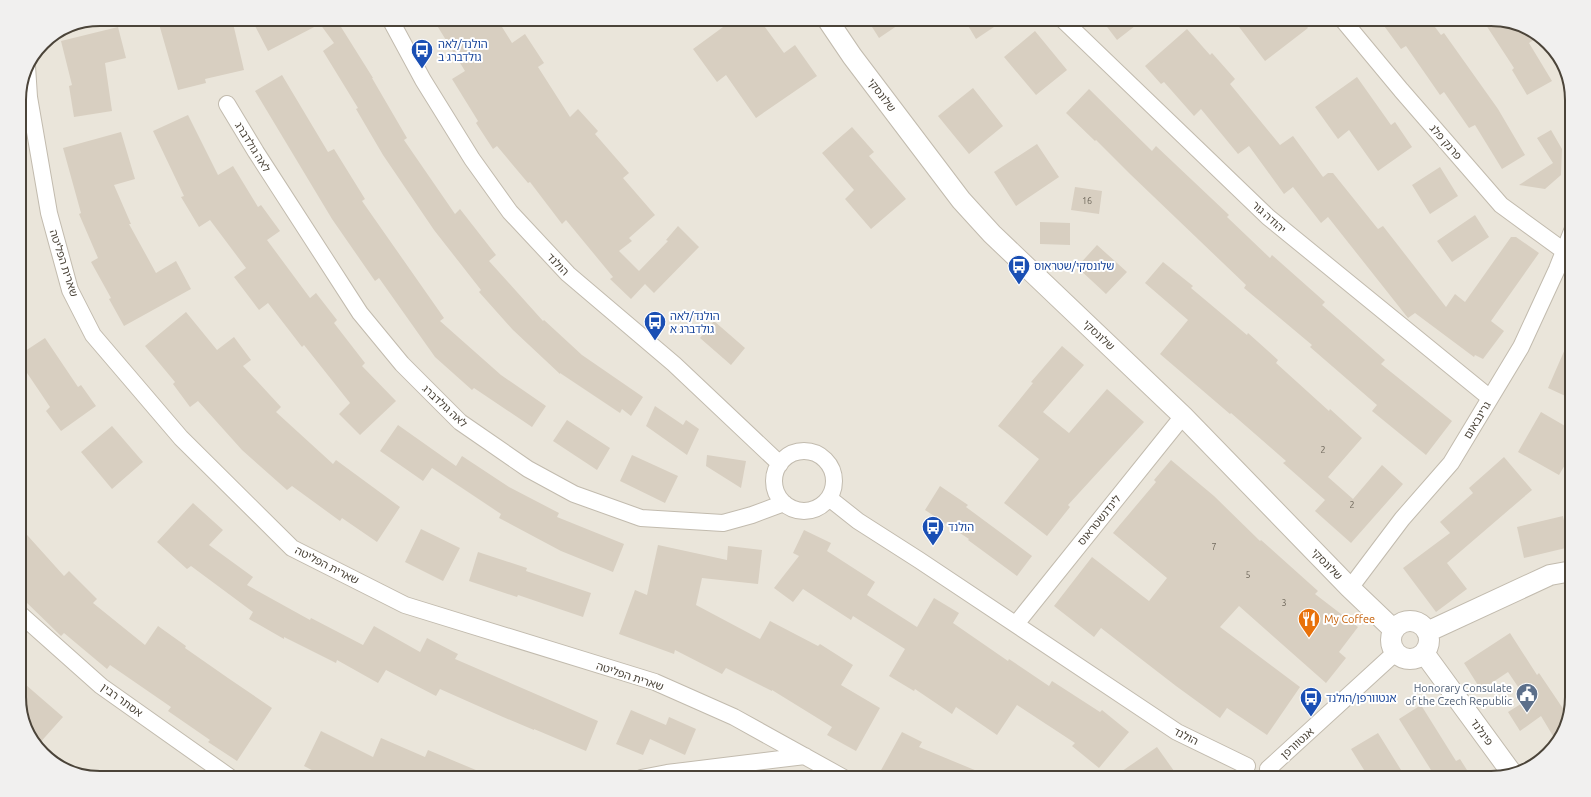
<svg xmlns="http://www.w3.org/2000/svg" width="1591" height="797" font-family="Ubuntu,'Noto Sans Hebrew',sans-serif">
  <rect width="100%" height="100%" fill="#f6f3ec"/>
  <!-- residential -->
  <path fill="#eae5da" d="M101 19H1490L1526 27 1558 55 1572 95V696L1564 732 1536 764 1491 778H101L65 770 33 742 19 702V95L27 65 43 43 70 25Z"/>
  <!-- building -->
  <path fill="#d8cfc1" d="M179 19H232L244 70 205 79 206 83 178 90 159 24Z
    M264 19H336L373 78H372L407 138 404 140 455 214 460 209 496 255 489 261 543 321 544 320 582 355 643 397 631 416 622 409 620 413 560 373V374L513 330 479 292 481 290 434 230 383 155 356 109 358 108 323 51 334 43 320 24 268 51 254 24Z
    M433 19H497L512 43 525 34 544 63 538 67 570 117 578 109 598 131 595 134 629 173 623 178 655 215 629 238 632 241 619 251 639 271 668 241 666 240 678 226 699 247 654 293 645 284 631 299 610 279 613 277 566 220 562 224 530 182 528 183 497 146 493 149 476 123 478 121 452 79 465 71Z
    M734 19H759L784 53 795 45 817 76 756 118 726 75 717 82 693 49Z
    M867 19H907L879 38Z
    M964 19H1006L976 39Z
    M1101 19H1144L1117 40Z
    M1233 19H1301L1308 28 1265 61Z
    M1379 19H1429L1441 35 1444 33 1498 109 1525 155 1502 169 1475 125 1469 128 1444 92 1440 95 1406 46 1401 49Z
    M1482 19H1490L1526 27 1538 37 1529 43 1552 81 1527 95 1512 70 1514 68Z
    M118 27 126 58 105 63 112 111 74 117 69 86 72 85 61 41Z
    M1187 29 1210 55 1212 53 1235 79 1230 84 1280 145 1293 136 1323 177 1328 173H1333L1378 229 1383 226 1446 307 1455 294 1465 302 1511 237H1516L1539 253 1491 321 1504 331 1483 359 1475 355 1474 357 1415 313 1408 318 1328 217 1321 223 1293 187 1284 194 1249 146 1238 154 1201 109 1194 116 1164 82 1161 84 1145 66Z
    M1035 31 1067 70 1036 95 1004 57Z
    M282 75 328 152 334 149 365 199 362 201 444 318 440 321 501 375 546 406 532 427 474 388 472 390 435 357 379 278 375 281 332 219 255 91Z
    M1357 77 1391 125 1395 122 1412 147 1378 171 1349 130 1338 139 1315 107Z
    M973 88 1003 126 969 154 938 116Z
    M1089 89 1152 151 1156 146 1229 215 1227 217 1270 258 1272 255 1325 302 1322 305 1385 360 1381 364 1452 421 1426 455 1372 411 1377 405 1310 347 1312 345 1244 288 1246 285 1130 174 1096 140 1095 141 1066 113Z
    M188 115 218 175 233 166 258 207 261 205 280 231 267 240 310 298 316 293 337 320 334 323 365 363 362 366 396 401 360 435 339 414 350 403 304 345 302 347 268 303 259 310 234 277 246 268 210 220 199 227 181 197 184 196 153 131Z
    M852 127 874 152 869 156 906 199 871 229 845 199 854 190 822 153Z
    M1551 130 1562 149 1561 175 1545 189 1519 185 1553 163 1537 138Z
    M121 132 135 179 114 185 131 224H129L156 273 176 261 191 289 124 326 109 299 111 298 91 262 98 258 79 214 81 213 63 148Z
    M1037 144 1059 177 1016 206 994 172Z
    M1440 167 1458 196 1430 214 1412 185Z
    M1075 187 1102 191 1099 214 1071 210Z
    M1475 215 1489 237 1452 262 1437 241Z
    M1040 222 1070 223V245L1040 244Z
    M1097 245 1127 272 1106 294 1077 267Z
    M1163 262 1193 286 1191 288 1247 335 1248 333 1278 360 1276 363 1329 411 1330 409 1362 438 1328 477 1353 499 1382 465 1403 484 1351 543 1315 511 1325 500 1283 463 1286 461 1231 413 1230 414 1160 354 1188 320 1145 283Z
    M186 312 217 350 234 337 251 360 243 366 281 407 276 412 333 464 336 460 400 507 377 542 342 518 340 521 292 486 287 490 242 450 198 401 190 407 173 384 175 382 145 346Z
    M714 321 745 348 731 365 700 338Z
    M1572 333V399L1548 388Z
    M45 338 78 387 81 385 96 406 61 431 46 411 50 407 19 361V355Z
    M1062 346 1084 365 1043 412 1069 433 1107 389 1144 422 1068 505 1070 507 1047 536 1004 503 1039 459 998 426 1033 383 1031 382Z
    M655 406 683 425 686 420 699 429 687 455 646 426Z
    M1541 412 1572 430V453L1559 475 1518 452Z
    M567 420 610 448 597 470 553 441Z
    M398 425 456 466 462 456 509 487 559 513 557 517 624 544 613 572 561 551 499 518 501 514 432 468 423 481 380 451Z
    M112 426 143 462 112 489 81 452Z
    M632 455 678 476 665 503 620 481Z
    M707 455 746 461 741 488 706 466Z
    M1504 457 1532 490 1447 563 1467 589 1436 612 1403 568 1450 533 1440 522 1473 493 1469 488Z
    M1171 460 1214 496 1260 541 1261 540 1318 591 1315 594 1358 627 1339 652 1346 658 1326 683 1239 606 1220 627 1300 687 1267 735 1227 708 1220 718 1176 686 1101 628 1094 637 1054 606 1092 557 1149 601 1167 578 1113 533 1156 482 1154 480Z
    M940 486 968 505 966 507 1032 556 1017 576 968 540 969 539 925 510Z
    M193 503 223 530 209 545 253 577 247 585 310 620 311 618 363 645 374 626 420 652 427 638 458 654 455 659 598 721 586 751 534 729V730L503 717 440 689 436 696 386 670 378 683 337 660 336 663 284 637V639L249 619 253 612 191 566 187 569 157 542Z
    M1563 516 1570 547 1524 558 1517 527Z
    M19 526 64 576 69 571 97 599 93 603 145 645 158 626 186 646 185 648 228 678 272 708 237 761 208 742 210 740 168 711 171 707 110 665 107 669 64 633 61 636 24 600 19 594Z
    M421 529 460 548 443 581 405 562Z
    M804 530 831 543 827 551 875 582 867 595 917 627 934 598 959 613 953 623 1008 661 1009 659 1049 686 1052 681 1100 712 1102 710 1129 732 1099 768 1072 746 1075 743 1017 705 997 735 956 707 952 714 915 689 914 691 889 676 905 649 853 616 851 620 803 589 793 602 774 588 799 556 793 553Z
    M658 545 727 560 728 546 762 550 758 584 702 578 696 605 760 639 770 621 818 646 820 644 853 665 841 685 880 708 856 751 827 735 832 727 772 690V691L726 668 722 674 675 650 674 654 619 634 635 590 647 595Z
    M478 552 527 568 526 571 591 593 583 617 518 595 517 597 469 581Z
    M1510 633 1537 675 1539 673 1568 716 1564 732 1556 741 1541 716 1520 731 1508 712 1527 700 1508 672 1481 690 1464 663Z
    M26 685 63 717 37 746 33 742 19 702V692Z
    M1421 705 1456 761 1460 759 1472 778H1436L1399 719Z
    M631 710 666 725 669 717 696 729 685 755 650 739 643 755 616 744Z
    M321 731 373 757 381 738 425 757 428 750 495 778H327L304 766Z
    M902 732 922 742 919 747 994 778H892L880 772Z
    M1378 733 1406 778H1369L1351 749Z
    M1157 747 1179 778H1112Z"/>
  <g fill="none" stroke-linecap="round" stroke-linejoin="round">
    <!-- minor casing -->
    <g stroke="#c2bbae" stroke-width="18">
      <path id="minor" d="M390 19 423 80 472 159 510 212 568 274 674 364 780 464
        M1062 19 1268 217 1490 398
        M1342 19 1401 90 1501 205 1564 251
        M27 66 29 97 49 213 70 290 93 335 181 438 292 548 405 605 655 682 734 717 844 778
        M227 104 256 152 360 313 402 364 460 422 528 469 574 494 641 518 723 523 752 515 784 503
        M774 481a30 30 0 1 1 60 0a30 30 0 1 1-60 0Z
        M829 498 858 521 919 560 1177 732 1247 766
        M1350 588 1402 519 1451 463 1521 347 1557 269 1572 231
        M19 613 101 686 231 778
        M1016 624 1183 416
        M1268 769 1396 652
        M641 778 667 773 805 756"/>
    </g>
    <!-- tertiary casing -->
    <g stroke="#c2bbae" stroke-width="22">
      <path id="tertiary" d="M827 19 852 56 961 200 992 234 1183 416 1350 588 1394 630
        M1391 640a19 19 0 1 1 38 0a19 19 0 1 1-38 0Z
        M1427 632 1550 575 1572 571
        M1424 653 1511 772"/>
    </g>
    <!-- minor -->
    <use href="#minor" stroke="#fff" stroke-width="16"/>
    <!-- tertiary -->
    <use href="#tertiary" stroke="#fff" stroke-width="20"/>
  </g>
  <!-- icons -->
  <defs>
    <g id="bus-pin" transform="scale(1.15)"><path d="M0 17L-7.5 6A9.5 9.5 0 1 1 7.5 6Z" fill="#1a4fb4" stroke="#fff"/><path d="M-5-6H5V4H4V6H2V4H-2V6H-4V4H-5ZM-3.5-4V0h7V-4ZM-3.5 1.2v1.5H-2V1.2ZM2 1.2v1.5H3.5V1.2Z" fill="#fff"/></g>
    <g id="restaurant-pin" transform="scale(1.15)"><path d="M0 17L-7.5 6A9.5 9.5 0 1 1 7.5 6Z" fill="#e8710a" stroke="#fff"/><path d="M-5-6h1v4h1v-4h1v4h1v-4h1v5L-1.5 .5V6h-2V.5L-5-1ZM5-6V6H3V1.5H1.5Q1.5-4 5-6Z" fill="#fff"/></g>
    <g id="civic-pin" transform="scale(1.15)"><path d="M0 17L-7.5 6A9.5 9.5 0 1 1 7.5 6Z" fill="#5c6f8a" stroke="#fff"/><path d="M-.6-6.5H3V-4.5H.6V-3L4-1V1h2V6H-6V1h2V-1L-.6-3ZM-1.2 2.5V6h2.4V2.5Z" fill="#fff"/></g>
  </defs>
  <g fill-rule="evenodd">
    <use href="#bus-pin" x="422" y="50"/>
    <use href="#bus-pin" x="1019" y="266"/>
    <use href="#bus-pin" x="655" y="322"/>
    <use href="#bus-pin" x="933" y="527"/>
    <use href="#restaurant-pin" x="1309" y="619"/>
    <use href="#civic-pin" x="1527" y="694"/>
    <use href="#bus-pin" x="1311" y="698"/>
  </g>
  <g text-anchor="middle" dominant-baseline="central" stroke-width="4" stroke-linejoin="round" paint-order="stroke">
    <!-- number labels -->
    <g font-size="9" fill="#6e675b">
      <text x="1087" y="201">16</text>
      <text x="1323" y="450">2</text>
      <text x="1352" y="505">2</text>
      <text x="1214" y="547">7</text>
      <text x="1248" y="575">5</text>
      <text x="1284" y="603">3</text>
    </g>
    <!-- transit labels -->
    <g font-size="11" fill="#164399" stroke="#fff" text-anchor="start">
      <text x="438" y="44">הולנד/לאה<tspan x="438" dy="13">גולדברג ב</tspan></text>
      <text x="1034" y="266">שלונסקי/שטראוס</text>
      <text x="670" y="316">הולנד/לאה<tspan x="670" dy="13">גולדברג א</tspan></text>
      <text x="948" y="527">הולנד</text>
      <text x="1326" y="698">אנטוורפן/הולנד</text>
    </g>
    <!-- street labels -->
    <g font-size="11" fill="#4b4439" stroke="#fff">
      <text transform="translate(882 95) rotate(53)">שלונסקי</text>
      <text transform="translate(1446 142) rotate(49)">פרנק פלג</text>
      <text transform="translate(253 147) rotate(58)">לאה גולדברג</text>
      <text transform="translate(1269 217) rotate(42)">יהודה גור</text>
      <text transform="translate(64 263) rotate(72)">שארית הפליטה</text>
      <text transform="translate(558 264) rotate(46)">הולנד</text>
      <text transform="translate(1099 335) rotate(43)">שלונסקי</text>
      <text transform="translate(445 406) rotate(43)">לאה גולדברג</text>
      <text transform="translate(1477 420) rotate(-59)">גרינבאום</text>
      <text transform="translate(1099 520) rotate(-51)">לינדנשטראוס</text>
      <text transform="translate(1327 564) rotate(46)">שלונסקי</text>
      <text transform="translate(327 565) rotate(27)">שארית הפליטה</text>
      <text transform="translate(630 676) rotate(18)">שארית הפליטה</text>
      <text transform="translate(122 700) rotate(36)">אסתר רבין</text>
      <text transform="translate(1482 732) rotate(54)">פינלנד</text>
      <text transform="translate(1186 736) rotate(27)">הולנד</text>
      <text transform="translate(1297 743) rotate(-42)">אנטוורפן</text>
    </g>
    <!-- food labels -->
    <g font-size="11" fill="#c56008" stroke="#fff" text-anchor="start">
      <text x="1324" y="619">My Coffee</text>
    </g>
    <!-- service labels -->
    <g font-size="11" fill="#4e5e75" stroke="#fff" text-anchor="end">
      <text x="1512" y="688">Honorary Consulate<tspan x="1512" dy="13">of the Czech Republic</tspan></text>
    </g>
  </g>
  <!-- crop -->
  <path d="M0 0H1591V797H0ZM100 26H1491A74 74 0 0 1 1565 100V697A74 74 0 0 1 1491 771H100A74 74 0 0 1 26 697V100A74 74 0 0 1 100 26Z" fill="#f1f0ef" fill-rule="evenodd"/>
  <path fill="none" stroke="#4b4439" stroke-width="2" d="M100 26H1491A74 74 0 0 1 1565 100V697A74 74 0 0 1 1491 771H100A74 74 0 0 1 26 697V100A74 74 0 0 1 100 26Z"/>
</svg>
